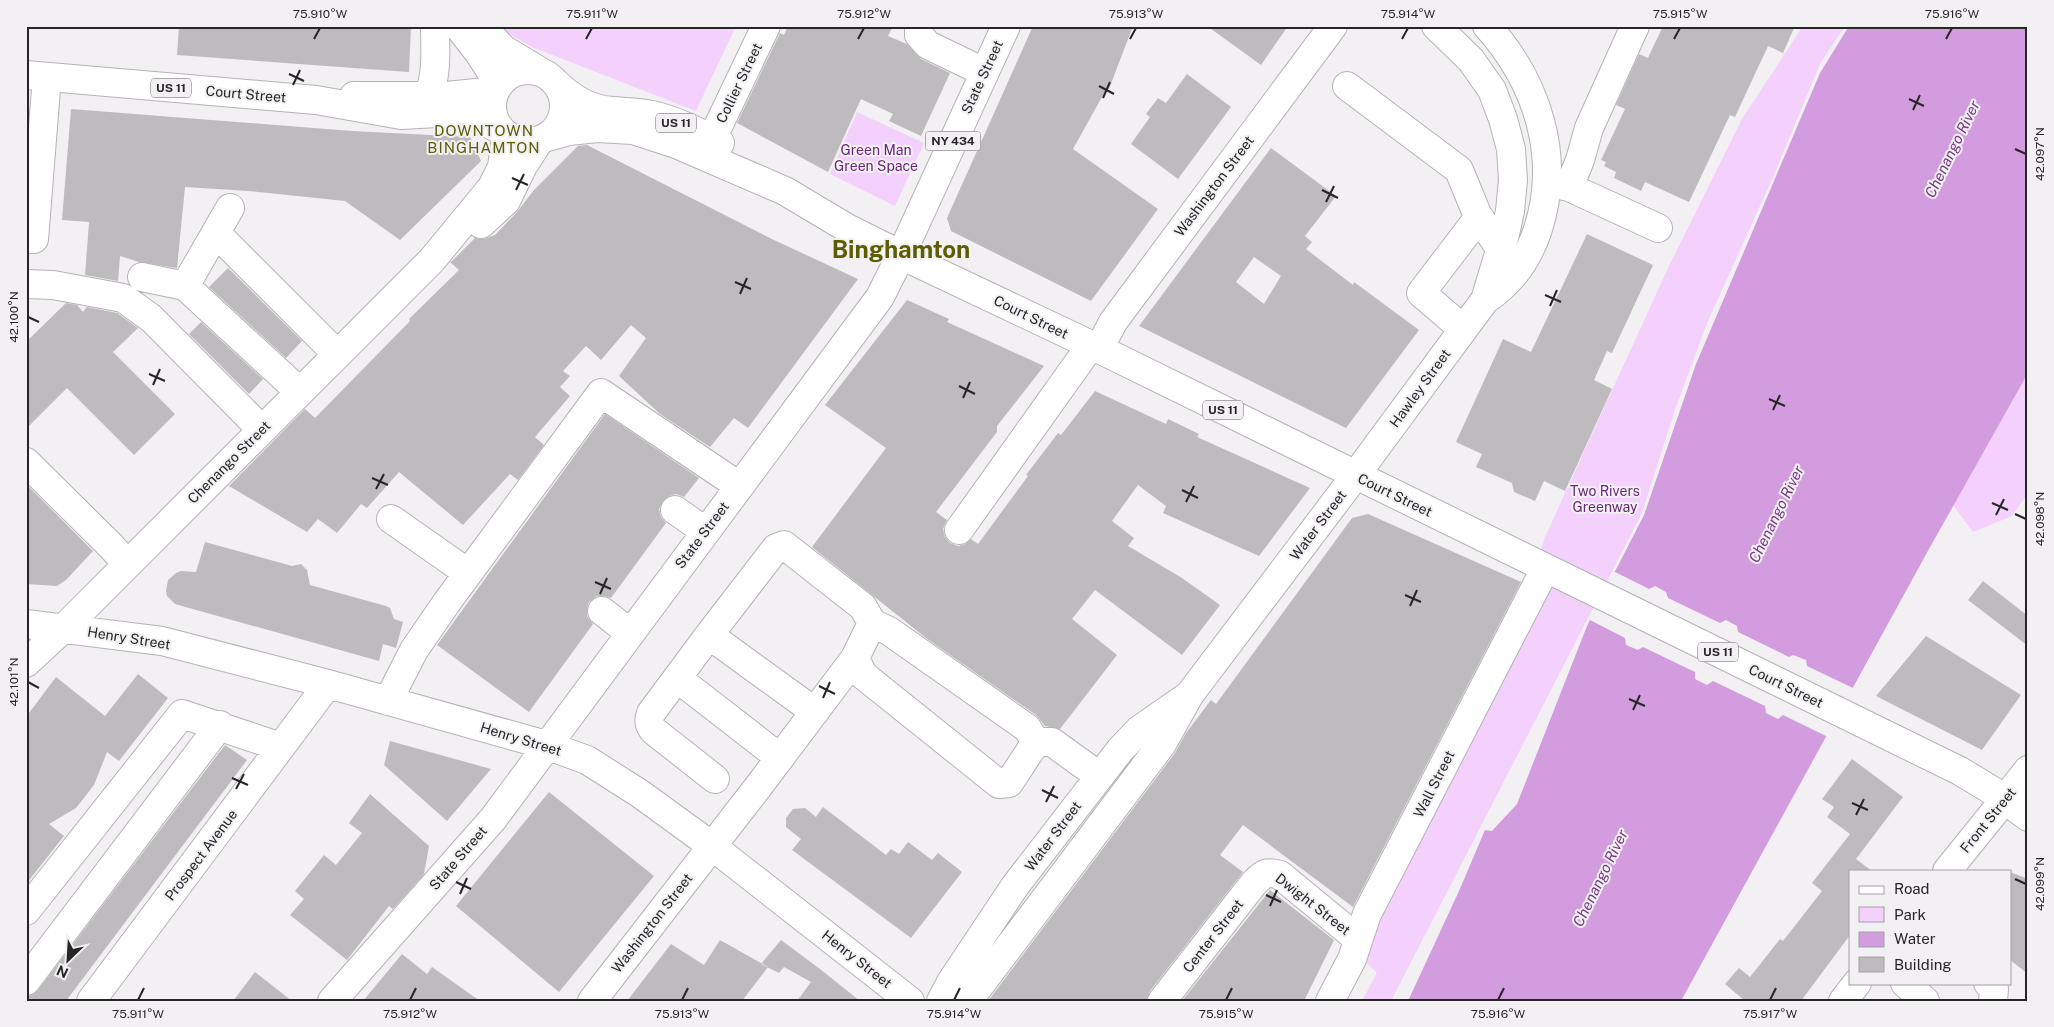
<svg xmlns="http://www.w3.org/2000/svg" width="2054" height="1027" font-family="'Public Sans',sans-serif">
  <rect width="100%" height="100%" fill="#f2f0f3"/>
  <!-- green -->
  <path fill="#f4d0fd" d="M501 26H736L696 111 532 47 509 34Z
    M1803 26H1845L1820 64 1774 175 1708 321 1676 407 1642 513 1391 1001H1362L1377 973 1364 960 1352 916 1529 586 1545 537 1669 266 1742 119Z
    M857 112 924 143 895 206 830 174Z
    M2028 373V493L2012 516 1973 532 1953 505Z"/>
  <!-- water -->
  <path fill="#d29cdf" d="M1849 26H2028V373L1929 549 1681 1001H1408L1459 891 1485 830 1492 831 1517 804 1587 626 1644 515 1696 364 1820 73Z"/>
  <!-- pier -->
  <path fill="#f2f0f3" d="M1613 571 1649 589 1655 586 1666 592 1668 598 1720 623 1726 620 1737 626 1738 632 1789 657 1793 655 1806 660 1807 666 1855 689 1828 737 1783 715 1778 719 1766 713 1765 706 1713 681 1707 685 1695 679V672L1643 647 1638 650 1626 645 1625 638 1588 619Z"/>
  <!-- building -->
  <path fill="#bebbbe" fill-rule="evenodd" d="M179 26H411L409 72 177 55Z
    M788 26H893L888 36 907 44 921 59 950 73 921 136 889 121 893 114 861 99 828 172 737 123 780 33 784 35Z
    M1033 26H1133L1109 89 1107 88 1073 149 1158 209 1091 301 951 231 947 218Z
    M1207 26H1288L1261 65Z
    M1663 26H1795L1783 53 1768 46 1735 117 1730 115 1689 202 1645 182 1641 191 1614 178 1616 172 1604 166 1606 162 1601 160 1625 109 1616 105 1639 54 1648 58Z
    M1187 74 1231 107 1178 179 1131 144 1150 117 1146 114 1158 98 1166 103Z
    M71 109 352 131 470 137 481 161 400 240 345 201 248 191 185 187 177 268 139 262 120 256 118 281 85 275 89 222 62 220Z
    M587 145 774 240 858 279 748 428 734 418 710 447 660 414 619 376 646 338 631 325 601 360 586 346 563 371 570 376 560 387 570 396 535 437 544 445 518 480 510 474 463 525 399 472 367 508 361 504 337 533 318 519 307 532 229 486 305 409 315 418 410 321 409 319 459 270 450 262 452 261 475 238 484 239 495 235 517 212 534 190 578 146Z
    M1271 148 1336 196 1305 236 1312 242 1306 249 1353 285 1354 282 1419 330 1346 428 1139 326ZM1254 257 1281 276 1264 304 1236 282Z
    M1587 234 1653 265 1612 353 1607 351 1594 380 1612 389 1565 491 1544 481 1535 501 1514 492 1512 483 1476 467 1482 454 1456 442 1503 339 1531 352Z
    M228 268 302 341 286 358 209 287Z
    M907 300 949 319 947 322 1044 366 997 426V432L936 512 947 520 943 529 945 537 950 543 958 546 965 544 971 539 978 544 1028 476 1026 475 1058 433 1061 435 1095 391 1166 424 1168 419 1199 434 1197 437 1310 488 1259 556 1163 513 1166 506 1138 485 1112 521 1134 538 1128 546 1182 578 1220 605 1182 655 1095 590 1072 619 1117 655 1060 729 1045 726 1036 715 926 638 812 547 886 448 825 405Z
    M66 303 77 305 83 312 87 307 117 313 138 328 113 352 175 414 134 455 67 388 26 429V342Z
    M201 322 263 379 249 394 189 334Z
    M605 414 699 478 684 497 676 494 669 496 663 501 659 509 661 517 666 523 611 598 604 596H597L589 602 587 608V616L593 624 529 712 437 645Z
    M26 484 93 551 66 580 57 586 26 584Z
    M1368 514 1521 582 1353 907 1243 825 1220 855 1243 872 1150 991 1147 1001H988L1175 753 1186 733 1211 700 1216 704 1352 518Z
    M205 542 292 566 301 564 307 570 310 585 386 606 390 608 394 619 403 622 396 648 383 644 379 661 175 604 167 596 166 591 168 580 176 573 181 571 196 572Z
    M1983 581 2028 616V646L1968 600Z
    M1926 636 2021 695 1982 750 1876 696Z
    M138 674 168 698 119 761 107 752 94 785 76 808 49 824 64 836 26 884V717L56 677 105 716Z
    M390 741 491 769 447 821 384 765Z
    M225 745 247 760 66 1001H26L28 996 38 990Z
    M1852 759 1903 797 1856 859 1872 871H1850V935L1801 1001H1745L1725 984 1739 968 1750 977 1780 939 1783 941 1822 891 1812 883 1850 834 1827 817 1834 807 1822 799Z
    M549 792 654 876 559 992 456 906Z
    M370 794 429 846 424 874 393 909 389 906 347 960 290 915 304 899 295 891 324 855 336 865 362 833 349 823Z
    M823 807 886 855 891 849 899 854 908 842 932 860 938 853 962 872 911 938 792 850 801 839 786 827V818L793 809 805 808 816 817Z
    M2010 872 2028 879V974L2010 960Z
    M1270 890 1334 940 1304 1001H1182Z
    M720 940 768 967 742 1001H627L671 944 704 965Z
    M781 940 820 969 860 1001H797L811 982 784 967 779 973 761 964Z
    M402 954 427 974 432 967 480 1001H363Z
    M255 972 292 1001H233Z"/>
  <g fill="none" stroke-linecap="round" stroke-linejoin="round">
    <!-- minor casing -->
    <g stroke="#b4b2b5" stroke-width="30">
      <path id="minor" d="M919 26V35L928 45 984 72
        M1347 86 1459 170 1477 214 1501 250
        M712 139 766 26
        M1551 183 1569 187 1658 228
        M1569 187 1580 160 1589 128 1635 26
        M481 224 506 201 523 166 539 141
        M217 234 337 354
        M26 239H34L47 77
        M142 277 185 286 300 392
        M26 284 53 285 123 298 151 318 262 430
        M185 286 230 208
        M1485 300C1511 283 1527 261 1537 232 1562 158 1538 83 1487 26
        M1463 329 1421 293 1479 217
        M1099 349 1113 322 1333 26
        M26 462 111 546 127 564
        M675 510 705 531
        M391 519 468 573
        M959 530 1091 345
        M602 611 630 633
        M26 624 162 641 328 684 546 745 587 760 639 793 712 846 910 1001
        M709 635 651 713C648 721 649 725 654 731L715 779
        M855 658 863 675 999 784 1009 783 1036 742 1027 728 889 631 872 623
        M26 663 63 629 432 260 492 187 502 167 506 135
        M677 678 780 758
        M388 701 414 650 447 602 601 393 739 486
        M1036 742H1052L1099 776
        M2005 799 2028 770
        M26 911 182 714 281 747
        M26 981 220 725
        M1905 983 1925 1001
        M1988 983 1994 989 1993 1001
        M91 1001 328 684
        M332 1001 493 819 880 297 901 255
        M592 1001 758 787 855 658 872 623 863 607 784 545 776 548 709 635 815 712
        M941 1001 951 982 1015 886 1120 750 1139 730 1185 698
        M968 1001 1162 744 1190 694 1355 476 1485 300 1505 234 1510 211 1513 180 1511 149 1503 119 1492 90 1471 60 1436 26
        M1162 1001 1254 883C1264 873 1267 871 1280 875L1353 935 1357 943
        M1330 1001 1352 959 1367 914 1545 569"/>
    </g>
    <!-- major casing -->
    <g stroke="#b4b2b5" stroke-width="30">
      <path id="major" d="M458 26 479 53 499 84
        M481 26 503 49 541 72
        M492 106a36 36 0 1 1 72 0a36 36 0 1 1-72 0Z
        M26 75 316 100 401 115 456 112 478 118 499 129
        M556 83C571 98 591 110 613 111 626 112 639 112 652 115 675 120 699 132 720 143
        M354 96H447L495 91
        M427 96C438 79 435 46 435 26
        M547 137 569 131 597 128 633 130 676 144 785 191 847 228 901 255 1091 345 1960 771 1993 791 2028 817
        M901 255 1006 26
        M1947 871 2005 799
        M1843 1001 1857 983"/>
    </g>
    <!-- minor -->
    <use href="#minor" stroke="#fff" stroke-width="28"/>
    <!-- major -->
    <use href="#major" stroke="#fff" stroke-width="28"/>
  </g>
  <!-- ticks -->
  <path fill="none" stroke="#272627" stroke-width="2" d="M314 39 320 28M586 39 592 28M858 39 864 28M1130 39 1136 28M1402 39 1408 28M1674 39 1680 28M1946 39 1952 28M289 74 304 81M293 85 300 70M1099 86 1114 94M1103 98 1110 82M1909 99 1924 106M1913 110 1920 95M2015 149 2026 154M512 178 528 185M516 190 524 174M1322 190 1338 198M1326 202 1334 186M735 282 751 289M740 294 747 278M1545 295 1561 302M1550 306 1557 290M28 317 39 322M149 374 165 381M153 385 160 369M959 386 975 394M963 398 970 382M1769 399 1785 406M1773 410 1780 395M372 478 388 485M376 489 384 474M1182 490 1198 498M1186 502 1194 486M1992 503 2008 510M2015 514 2026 519M1996 515 2004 499M595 582 611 589M600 594 607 578M1405 595 1421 602M1410 606 1417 590M28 682 39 688M819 686 835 694M823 698 830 682M1629 699 1645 706M1633 710 1640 695M232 778 248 785M236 789 244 774M1042 790 1058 798M1046 802 1054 786M1852 803 1868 810M1856 815 1864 799M2015 879 2026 884M456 882 471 889M460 894 467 878M1266 895 1281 902M1270 906 1277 890M138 1000 144 988M410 1000 416 988M682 1000 688 988M954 1000 960 988M1226 1000 1232 988M1498 1000 1504 988M1770 1000 1776 988"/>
  <g text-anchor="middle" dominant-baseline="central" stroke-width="4" stroke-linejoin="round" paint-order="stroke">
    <!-- shield labels -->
    <g fill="#f2f0f3" stroke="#646364" stroke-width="1">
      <rect x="151" y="78.5" width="40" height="19" rx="4"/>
      <rect x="656" y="113.5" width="40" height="19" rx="4"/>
      <rect x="925.5" y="131.5" width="55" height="19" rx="4"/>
      <rect x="1203" y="400.5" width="40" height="19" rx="4"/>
      <rect x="1698" y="642.5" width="40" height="19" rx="4"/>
    </g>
    <g font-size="12" font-weight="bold" fill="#272627">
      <text x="171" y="88">US 11</text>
      <text x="676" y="123">US 11</text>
      <text x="953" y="141">NY 434</text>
      <text x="1223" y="410">US 11</text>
      <text x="1718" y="652">US 11</text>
    </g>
    <!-- street labels -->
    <g font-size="14" fill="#272627" stroke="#f2f0f3">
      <text transform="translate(982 77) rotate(-65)">State Street</text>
      <text transform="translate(739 83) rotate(-64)">Collier Street</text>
      <text transform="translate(246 94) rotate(5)">Court Street</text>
      <text transform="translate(1214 186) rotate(-53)">Washington Street</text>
      <text transform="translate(1031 317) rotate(26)">Court Street</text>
      <text transform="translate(1420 388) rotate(-54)">Hawley Street</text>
      <text transform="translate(229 462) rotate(-45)">Chenango Street</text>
      <text transform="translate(1395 495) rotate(26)">Court Street</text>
      <text transform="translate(1318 525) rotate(-53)">Water Street</text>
      <text transform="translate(702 535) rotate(-53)">State Street</text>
      <text transform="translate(129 638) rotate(9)">Henry Street</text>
      <text transform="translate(1786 686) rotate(26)">Court Street</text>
      <text transform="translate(521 739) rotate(17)">Henry Street</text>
      <text transform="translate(1434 784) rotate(-63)">Wall Street</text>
      <text transform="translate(1988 820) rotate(-51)">Front Street</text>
      <text transform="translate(1053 836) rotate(-53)">Water Street</text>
      <text transform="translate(201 855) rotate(-53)">Prospect Avenue</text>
      <text transform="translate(458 858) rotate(-49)">State Street</text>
      <text transform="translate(1313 904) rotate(38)">Dwight Street</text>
      <text transform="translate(652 923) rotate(-52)">Washington Street</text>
      <text transform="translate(1213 936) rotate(-52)">Center Street</text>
      <text transform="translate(857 959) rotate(38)">Henry Street</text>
    </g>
    <!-- park labels -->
    <g font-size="14" fill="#672776" stroke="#f2f0f3">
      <text x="876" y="150">Green Man<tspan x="876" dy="16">Green Space</tspan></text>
      <text x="1605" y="491">Two Rivers<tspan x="1605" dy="16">Greenway</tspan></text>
    </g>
    <!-- neighbourhood labels -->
    <g font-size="15" letter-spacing="1" fill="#5c5c00" stroke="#f2f0f3">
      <text x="484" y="130">DOWNTOWN<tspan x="484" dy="17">BINGHAMTON</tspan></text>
    </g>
    <!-- water labels -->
    <g font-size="15" font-style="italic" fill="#773785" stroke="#f2f0f3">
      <text transform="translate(1952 149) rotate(-64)">Chenango River</text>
      <text transform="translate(1776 514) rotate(-64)">Chenango River</text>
      <text transform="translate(1600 878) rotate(-64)">Chenango River</text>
    </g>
    <!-- town labels -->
    <g font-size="24" font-weight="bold" fill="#5c5c00" stroke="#f2f0f3">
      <text x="901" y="249">Binghamton</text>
    </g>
  </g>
  <!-- border -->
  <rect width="2054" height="1027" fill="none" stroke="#f2f0f3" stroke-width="55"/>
  <!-- legend -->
  <rect x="1849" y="870" width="162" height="115" fill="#f2f0f3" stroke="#a19fa1"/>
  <rect x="1859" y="886" width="25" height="8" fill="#ffffff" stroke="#a19fa1"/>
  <text x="1894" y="894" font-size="15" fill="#272627">Road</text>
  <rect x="1859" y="907" width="25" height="15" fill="#f4d0fd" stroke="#a19fa1"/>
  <text x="1894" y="920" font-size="15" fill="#272627">Park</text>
  <rect x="1859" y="932" width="25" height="15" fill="#d29cdf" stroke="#a19fa1"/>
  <text x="1894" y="944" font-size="15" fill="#272627">Water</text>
  <rect x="1859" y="957" width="25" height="15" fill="#bebbbe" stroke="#a19fa1"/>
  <text x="1894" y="970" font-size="15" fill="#272627">Building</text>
  <!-- north arrow -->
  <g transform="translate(68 960) rotate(205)" stroke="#f2f0f3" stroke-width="4" paint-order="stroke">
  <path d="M0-4L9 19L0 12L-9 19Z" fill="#272627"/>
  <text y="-8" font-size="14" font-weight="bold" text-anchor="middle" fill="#272627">N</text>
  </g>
  <rect x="28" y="28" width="1998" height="972" fill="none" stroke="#272627" stroke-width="2"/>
  <g font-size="12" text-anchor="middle" fill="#272627">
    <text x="320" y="18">75.910°W</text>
    <text x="592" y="18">75.911°W</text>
    <text x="864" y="18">75.912°W</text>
    <text x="1136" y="18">75.913°W</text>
    <text x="1408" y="18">75.914°W</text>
    <text x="1680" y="18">75.915°W</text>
    <text x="1952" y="18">75.916°W</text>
    <text transform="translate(2040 154) rotate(-90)" y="4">42.097°N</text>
    <text transform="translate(14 317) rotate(-90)" y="4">42.100°N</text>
    <text transform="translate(2040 519) rotate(-90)" y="4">42.098°N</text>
    <text transform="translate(14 682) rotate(-90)" y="4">42.101°N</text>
    <text transform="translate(2040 884) rotate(-90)" y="4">42.099°N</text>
    <text x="138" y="1018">75.911°W</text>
    <text x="410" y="1018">75.912°W</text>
    <text x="682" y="1018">75.913°W</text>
    <text x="954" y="1018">75.914°W</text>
    <text x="1226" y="1018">75.915°W</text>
    <text x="1498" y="1018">75.916°W</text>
    <text x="1770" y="1018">75.917°W</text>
  </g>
</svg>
